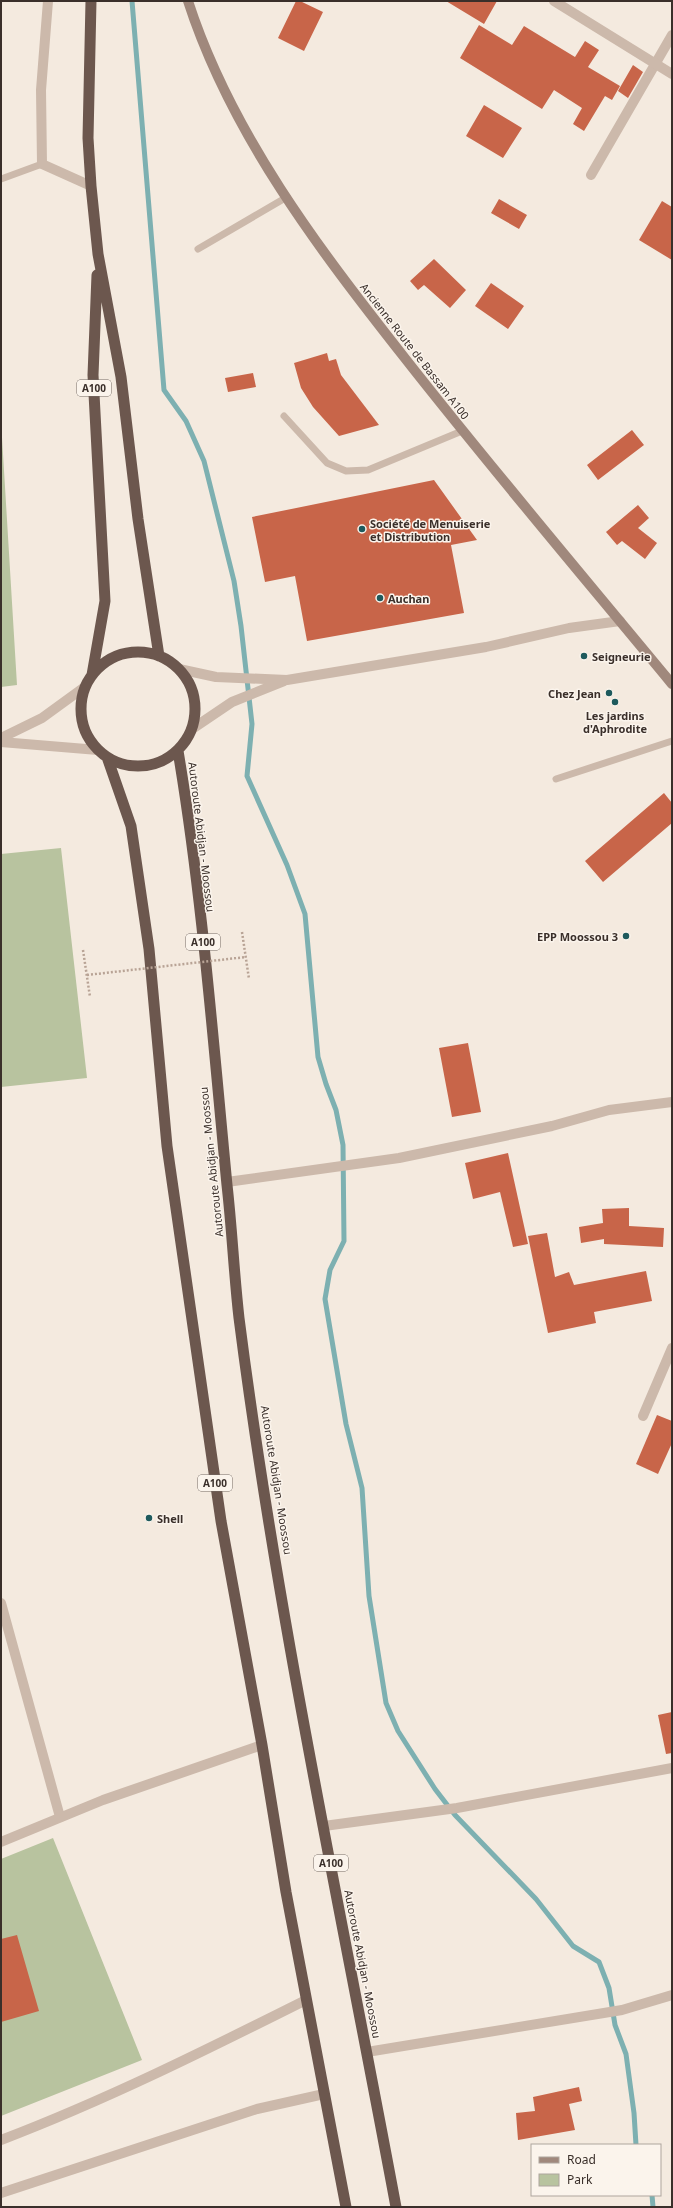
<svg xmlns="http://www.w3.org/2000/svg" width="673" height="2208" font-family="'Noto Sans',sans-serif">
  <rect width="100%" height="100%" fill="#f4eadf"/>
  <!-- green -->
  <path fill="#b8c39f" d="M1 421 17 685 1 687Z
    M61 848 87 1078 1 1087V854Z
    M53 1838 142 2060 1 2116V1859Z"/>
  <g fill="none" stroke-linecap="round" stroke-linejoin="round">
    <!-- stream -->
    <path stroke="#7db0b1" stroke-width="5" d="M132 1 164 390 186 421 204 461 234 581 241 626 252 724 247 776 287 865 305 914 318 1057 326 1084 336 1110 343 1145 344 1241 330 1270 325 1299 346 1424 362 1488 369 1596 386 1703 398 1731 435 1789 455 1815 536 1899 573 1946 599 1962 609 1988 615 2025 626 2054 634 2113 636 2145
      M652 2195 653 2207"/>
  </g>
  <!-- building -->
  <path fill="#c86549" d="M296 1H300L323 12 304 51 278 38Z
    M446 1H497L484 24Z
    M479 25 512 45 524 26 575 57 585 41 599 50 588 67 620 86 612 100 605 96 584 131 573 124 582 108 554 90 542 109 460 58Z
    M633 65 643 72 628 98 618 91Z
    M484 105 522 128 503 158 466 136Z
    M499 199 527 215 519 229 491 213Z
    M662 201 672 207V260L639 240Z
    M434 259 466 290 450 308 424 285 418 290 410 281Z
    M491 283 524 306 508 329 475 306Z
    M327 353 329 361 336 359 341 375 379 425 339 436 313 407 301 388 294 363Z
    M253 373 256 387 228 392 225 378Z
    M632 430 644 445 598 480 587 465Z
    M434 480 477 540 451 545 464 613 307 641 295 576 265 582 252 517Z
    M638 505 649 518 638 528 657 543 645 559 622 541 617 545 606 532Z
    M664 793 672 803V823L603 882 585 861Z
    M468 1043 481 1112 452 1117 439 1048Z
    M508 1153 528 1244 513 1247 500 1192 473 1199 465 1163Z
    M629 1208V1226L664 1228 663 1247 604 1244V1239L581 1243 579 1227 603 1223 602 1209Z
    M547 1233 555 1277 569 1272 574 1285 646 1271 652 1301 594 1312 596 1323 548 1333 528 1236Z
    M657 1415 672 1421V1443L658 1474 636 1464Z
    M672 1712V1753L666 1754 658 1715Z
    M17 1935 39 2011 1 2022V1939Z
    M579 2087 582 2101 569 2104 575 2130 518 2140 516 2113 535 2111 533 2097Z"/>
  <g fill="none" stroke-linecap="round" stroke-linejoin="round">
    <!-- path -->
    <path stroke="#b8a395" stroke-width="2.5" stroke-dasharray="2 2" stroke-linecap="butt" d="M242 932 249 979
      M83 950 90 997"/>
    <!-- service -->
    <path stroke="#ccb9ab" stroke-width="7" d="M1 179 42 164
      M198 249 287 197
      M284 416 327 463 346 471 368 470 462 431
      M556 779 672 741"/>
    <!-- minor -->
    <path stroke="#ccb9ab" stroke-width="10" d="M48 1 41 90 42 164 91 186
      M591 175 672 35
      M1 738 42 718 86 686
      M1 742 98 750
      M227 1182 399 1158 552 1126 609 1110 672 1102
      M643 1416 672 1348
      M1 1603 60 1817
      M324 1826 457 1808 672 1768
      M1 1842 103 1800 262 1745
      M367 2052 622 2010 672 1995
      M1 2140C106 2100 206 2050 306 2000
      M1 2193 257 2109 324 2094"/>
    <!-- tertiary -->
    <path stroke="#ccb9ab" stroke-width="10" d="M554 1 672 74
      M179 669 216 677 287 680 486 647 569 628 620 621
      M192 729 232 702 284 681"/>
    <!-- secondary -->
    <path stroke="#a0887c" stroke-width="10" d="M188 1C231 134 319 249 404 357 491 468 582 575 672 684"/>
    <!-- trunk -->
    <path stroke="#6c574e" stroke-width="11" d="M91 1 88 138 91 186 98 254 121 377 138 519 159 656
      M81 709a57 57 0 1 1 114 0a57 57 0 1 1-114 0Z
      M92 675 105 601 93 375 97 275
      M178 751C202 894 213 1040 227 1185 232 1229 234 1274 239 1318 277 1616 341 1911 396 2207
      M107 757 131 826 149 949 167 1146 221 1521 262 1745 286 1892 346 2207"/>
    <!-- path-bridge -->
    <path stroke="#b8a395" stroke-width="2.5" stroke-dasharray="2 2" stroke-linecap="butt" d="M87 975 246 957"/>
  </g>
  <!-- markers -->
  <g fill="#1e5a5d" stroke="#fbf4ec" stroke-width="1.5">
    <circle cx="362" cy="529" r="4"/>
    <circle cx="380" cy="598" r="4"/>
    <circle cx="584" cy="656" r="4"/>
    <circle cx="609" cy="693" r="4"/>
    <circle cx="615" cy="702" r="4"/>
    <circle cx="626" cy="936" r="4"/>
    <circle cx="149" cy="1518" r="4"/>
  </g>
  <g text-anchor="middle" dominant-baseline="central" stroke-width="3" stroke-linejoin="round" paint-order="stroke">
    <!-- shield labels -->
    <g fill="#fbf4ec" stroke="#746a64" stroke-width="1">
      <rect x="77" y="380" width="34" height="16" rx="3"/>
      <rect x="186" y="934" width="34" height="16" rx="3"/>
      <rect x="198" y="1475" width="34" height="16" rx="3"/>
      <rect x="314" y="1855" width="34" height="16" rx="3"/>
    </g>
    <g font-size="10" font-weight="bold" fill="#3a2f2a">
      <text x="94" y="388">A100</text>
      <text x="203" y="942">A100</text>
      <text x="215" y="1483">A100</text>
      <text x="331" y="1863">A100</text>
    </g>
    <!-- street labels -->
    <g font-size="11" fill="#3a2f2a" stroke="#fbf4ec">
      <text transform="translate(415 351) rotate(52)">Ancienne Route de Bassam A100</text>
      <text transform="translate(202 837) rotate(83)">Autoroute Abidjan - Moossou</text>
      <text transform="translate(211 1162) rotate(-96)">Autoroute Abidjan - Moossou</text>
      <text transform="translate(277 1480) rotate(81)">Autoroute Abidjan - Moossou</text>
      <text transform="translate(363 1964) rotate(79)">Autoroute Abidjan - Moossou</text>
    </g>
    <!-- poi labels -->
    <g font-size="11" font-weight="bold" fill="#3a2f2a" stroke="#fbf4ec" text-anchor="start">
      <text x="370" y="523">Société de Menuiserie<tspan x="370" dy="13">et Distribution</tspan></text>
      <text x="388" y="598">Auchan</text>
      <text x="592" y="656">Seigneurie</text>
      <text x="601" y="693" text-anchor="end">Chez Jean</text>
      <text x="615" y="715" text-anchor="middle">Les jardins<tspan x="615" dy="13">d'Aphrodite</tspan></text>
      <text x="618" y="936" text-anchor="end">EPP Moossou 3</text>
      <text x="157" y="1518">Shell</text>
    </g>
  </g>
  <!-- border -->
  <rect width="673" height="2208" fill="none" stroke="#3a2f2a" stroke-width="4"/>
  <!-- legend -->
  <rect x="531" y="2144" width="130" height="52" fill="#fbf4ec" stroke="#aea59e"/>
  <rect x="539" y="2157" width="20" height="6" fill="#a0887c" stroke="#aea59e"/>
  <text x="567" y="2164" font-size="12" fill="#3a2f2a">Road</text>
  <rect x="539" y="2174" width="20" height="12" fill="#b8c39f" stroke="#aea59e"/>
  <text x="567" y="2184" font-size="12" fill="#3a2f2a">Park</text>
</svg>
